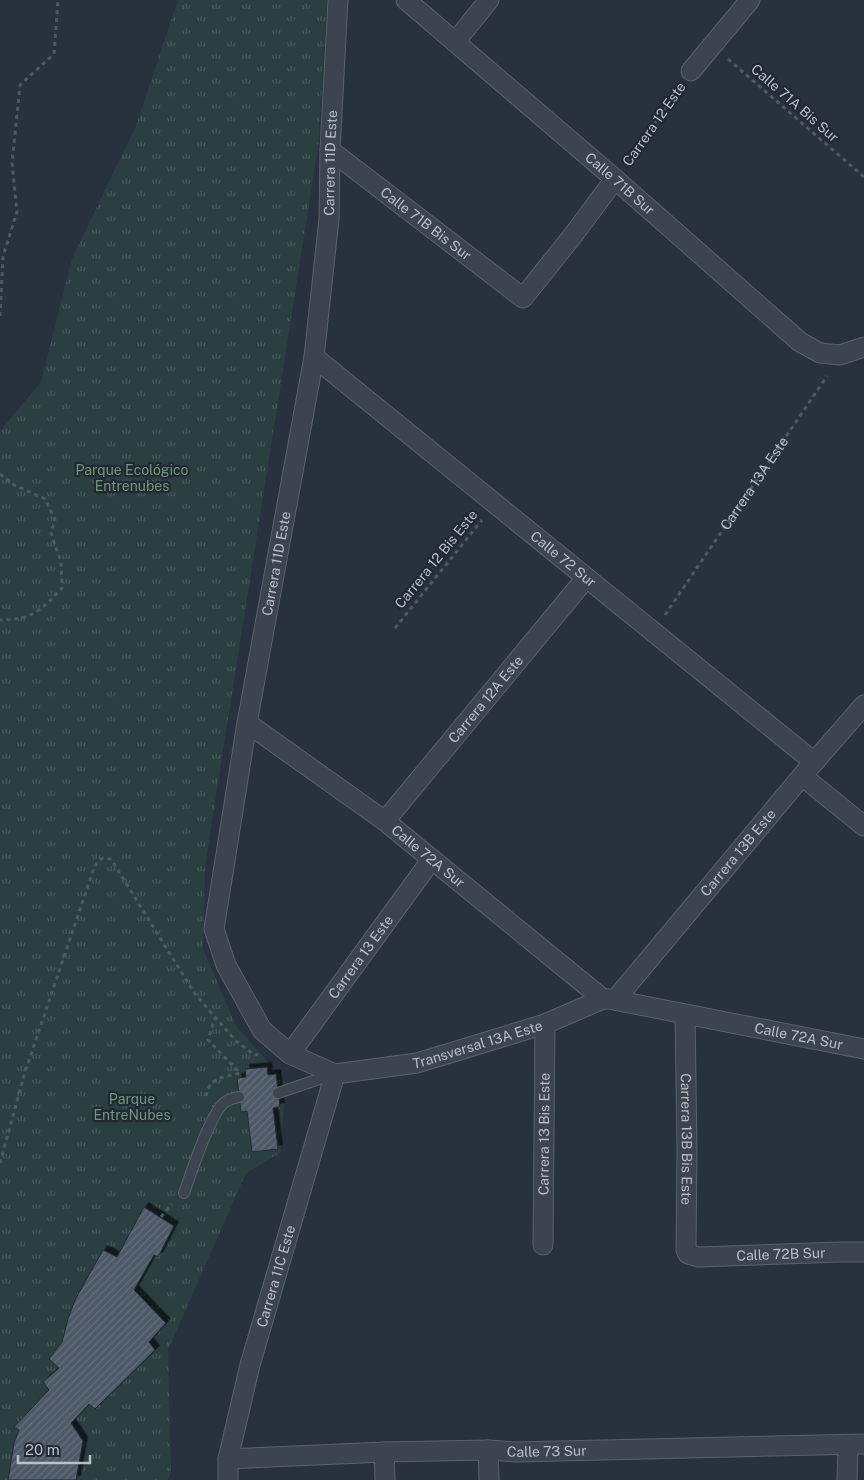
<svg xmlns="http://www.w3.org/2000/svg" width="864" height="1480" font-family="'Public Sans',sans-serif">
  <defs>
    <pattern id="park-tufts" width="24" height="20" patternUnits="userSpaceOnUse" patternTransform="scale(1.25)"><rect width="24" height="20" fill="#2b3f41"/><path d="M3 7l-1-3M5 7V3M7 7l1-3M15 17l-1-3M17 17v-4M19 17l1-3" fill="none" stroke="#48595b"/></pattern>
    <pattern id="building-hatch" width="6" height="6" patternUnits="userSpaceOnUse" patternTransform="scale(1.25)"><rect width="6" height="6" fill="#4e5967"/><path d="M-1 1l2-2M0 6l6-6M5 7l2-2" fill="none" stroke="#656f7b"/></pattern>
    <filter id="shadow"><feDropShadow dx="4.5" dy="-4.5" stdDeviation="0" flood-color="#0009"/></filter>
  </defs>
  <rect width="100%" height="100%" fill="#28323f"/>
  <!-- park -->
  <path fill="url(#park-tufts)" d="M178 0H327L318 147 205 865 203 949 236 1026 286 1083 280 1153 246 1173 168 1350 171 1473 167 1480H0V431L41 382 72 259 136 126Z"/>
  <!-- building -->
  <path fill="url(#building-hatch)" stroke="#222b36" filter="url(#shadow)" d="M267 1067 268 1075 276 1074 280 1107 273 1108 278 1149 252 1152 247 1111 241 1112 237 1078 246 1077 245 1069Z
    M144 1207 174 1226 158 1257 154 1255 134 1290 166 1323 149 1342 155 1350 95 1409 89 1404 71 1423 83 1441 76 1480H8L14 1443 19 1430 14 1427 49 1390 43 1382 59 1368 49 1359 62 1342 68 1319 75 1300 103 1250 117 1257Z"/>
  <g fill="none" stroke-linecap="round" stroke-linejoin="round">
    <!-- service casing -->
    <g stroke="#59626c" stroke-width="12">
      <path id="service" d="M278 1093 334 1074
        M184 1193C191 1174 210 1113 225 1102 229 1099 234 1098 239 1097"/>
    </g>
    <!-- minor casing -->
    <g stroke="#59626c" stroke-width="21">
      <g id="minor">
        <path id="s2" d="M406 0 615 179 800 342 820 353 840 355 864 347"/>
        <path d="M455 42 489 0"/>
        <path d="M691 71 750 0"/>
        <path id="s3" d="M330 150 523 298 574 234 615 179"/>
        <path id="s4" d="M314 357 814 762"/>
        <path id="s5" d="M247 723 385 821 603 999"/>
        <path d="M802 776 864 826"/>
        <path id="s6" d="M385 821 586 578"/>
        <path id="s7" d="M615 1000 802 776 864 705"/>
        <path id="s8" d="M685 1014 687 1151 686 1250 688 1254 698 1257 840 1252H864"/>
        <path id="s9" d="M290 1054 432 859"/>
        <path id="s10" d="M335 1074 290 1054 262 1030 226 965 214 929 247 723 314 357 329 219 330 150 338 0"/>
        <path id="s11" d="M335 1074 417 1063 545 1024 603 999H609L864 1049"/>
        <path id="s12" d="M543 1245 545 1024"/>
        <path d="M488 1450 489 1480"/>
        <path d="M384 1452 385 1480"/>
        <path id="s13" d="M228 1459 384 1452 488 1450 516 1452 864 1444"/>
        <path id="s14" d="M228 1480V1459L250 1365 335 1074"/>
        <path d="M847 1480 848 1445"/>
      </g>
    </g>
    <!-- path -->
    <g stroke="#4a5c5f" stroke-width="3" stroke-dasharray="4 4" stroke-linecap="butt">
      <path d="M728 59 864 177"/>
      <path d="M627 162 680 87"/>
      <path d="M0 316 3 256 17 212 12 163 20 85 54 54 58 0"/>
      <path d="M0 474 12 484 45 499 55 520 51 533 61 562 62 588C41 610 33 620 0 620"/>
      <path id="s1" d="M665 615 827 376"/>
      <path d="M395 628 482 520"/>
      <path d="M206 1096 210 1084 220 1078 240 1073 208 1040 215 1018"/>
      <path d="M0 1163 25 1072 94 868 98 861 103 858 110 859 114 864 195 994 236 1041 253 1054 258 1055"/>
      <path d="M161 1217 172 1204"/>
    </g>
    <!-- service -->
    <use href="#service" stroke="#3c444f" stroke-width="10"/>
    <!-- minor -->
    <use href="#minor" stroke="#3c444f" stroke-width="19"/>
  </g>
  <g text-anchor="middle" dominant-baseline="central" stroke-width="4.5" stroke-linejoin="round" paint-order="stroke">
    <!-- street labels -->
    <g font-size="14" fill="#b8bfc9" stroke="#202934">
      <text transform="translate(795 103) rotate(41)">Calle 71A Bis Sur</text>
      <text transform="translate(654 124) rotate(-55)">Carrera 12 Este</text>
      <text stroke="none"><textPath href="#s10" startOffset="974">Carrera 11D Este</textPath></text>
      <text stroke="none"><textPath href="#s2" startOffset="282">Calle 71B Sur</textPath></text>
      <text stroke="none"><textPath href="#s3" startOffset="121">Calle 71B Bis Sur</textPath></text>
      <text stroke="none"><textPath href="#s1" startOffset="159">Carrera 13A Este</textPath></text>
      <text transform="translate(436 559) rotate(-51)">Carrera 12 Bis Este</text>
      <text stroke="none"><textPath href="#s4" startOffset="321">Calle 72 Sur</textPath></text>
      <text stroke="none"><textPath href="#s10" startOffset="569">Carrera 11D Este</textPath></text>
      <text stroke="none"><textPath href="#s6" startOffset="158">Carrera 12A Este</textPath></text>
      <text stroke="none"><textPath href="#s7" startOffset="192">Carrera 13B Este</textPath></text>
      <text stroke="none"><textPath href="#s5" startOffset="225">Calle 72A Sur</textPath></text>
      <text stroke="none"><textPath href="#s9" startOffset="120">Carrera 13 Este</textPath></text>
      <text stroke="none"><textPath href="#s11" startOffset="479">Calle 72A Sur</textPath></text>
      <text stroke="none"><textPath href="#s11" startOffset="146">Transversal 13A Este</textPath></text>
      <text stroke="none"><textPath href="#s12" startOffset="111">Carrera 13 Bis Este</textPath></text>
      <text stroke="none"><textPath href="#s8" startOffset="125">Carrera 13B Bis Este</textPath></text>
      <text stroke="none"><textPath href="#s8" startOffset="334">Calle 72B Sur</textPath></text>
      <text stroke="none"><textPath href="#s14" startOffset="210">Carrera 11C Este</textPath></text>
      <text stroke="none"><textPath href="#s13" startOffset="319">Calle 73 Sur</textPath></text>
    </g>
    <!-- park labels -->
    <g font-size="14" fill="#71987a" stroke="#202934">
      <text x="132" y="470">Parque Ecológico<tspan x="132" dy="16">Entrenubes</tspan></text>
      <text x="132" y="1099">Parque<tspan x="132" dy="16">EntreNubes</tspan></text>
    </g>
  </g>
  <!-- scale -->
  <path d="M18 1455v8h72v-8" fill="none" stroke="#b8bfc9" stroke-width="2.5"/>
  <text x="25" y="1455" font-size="15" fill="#b8bfc9" stroke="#202934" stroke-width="4" paint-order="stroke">20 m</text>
</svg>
